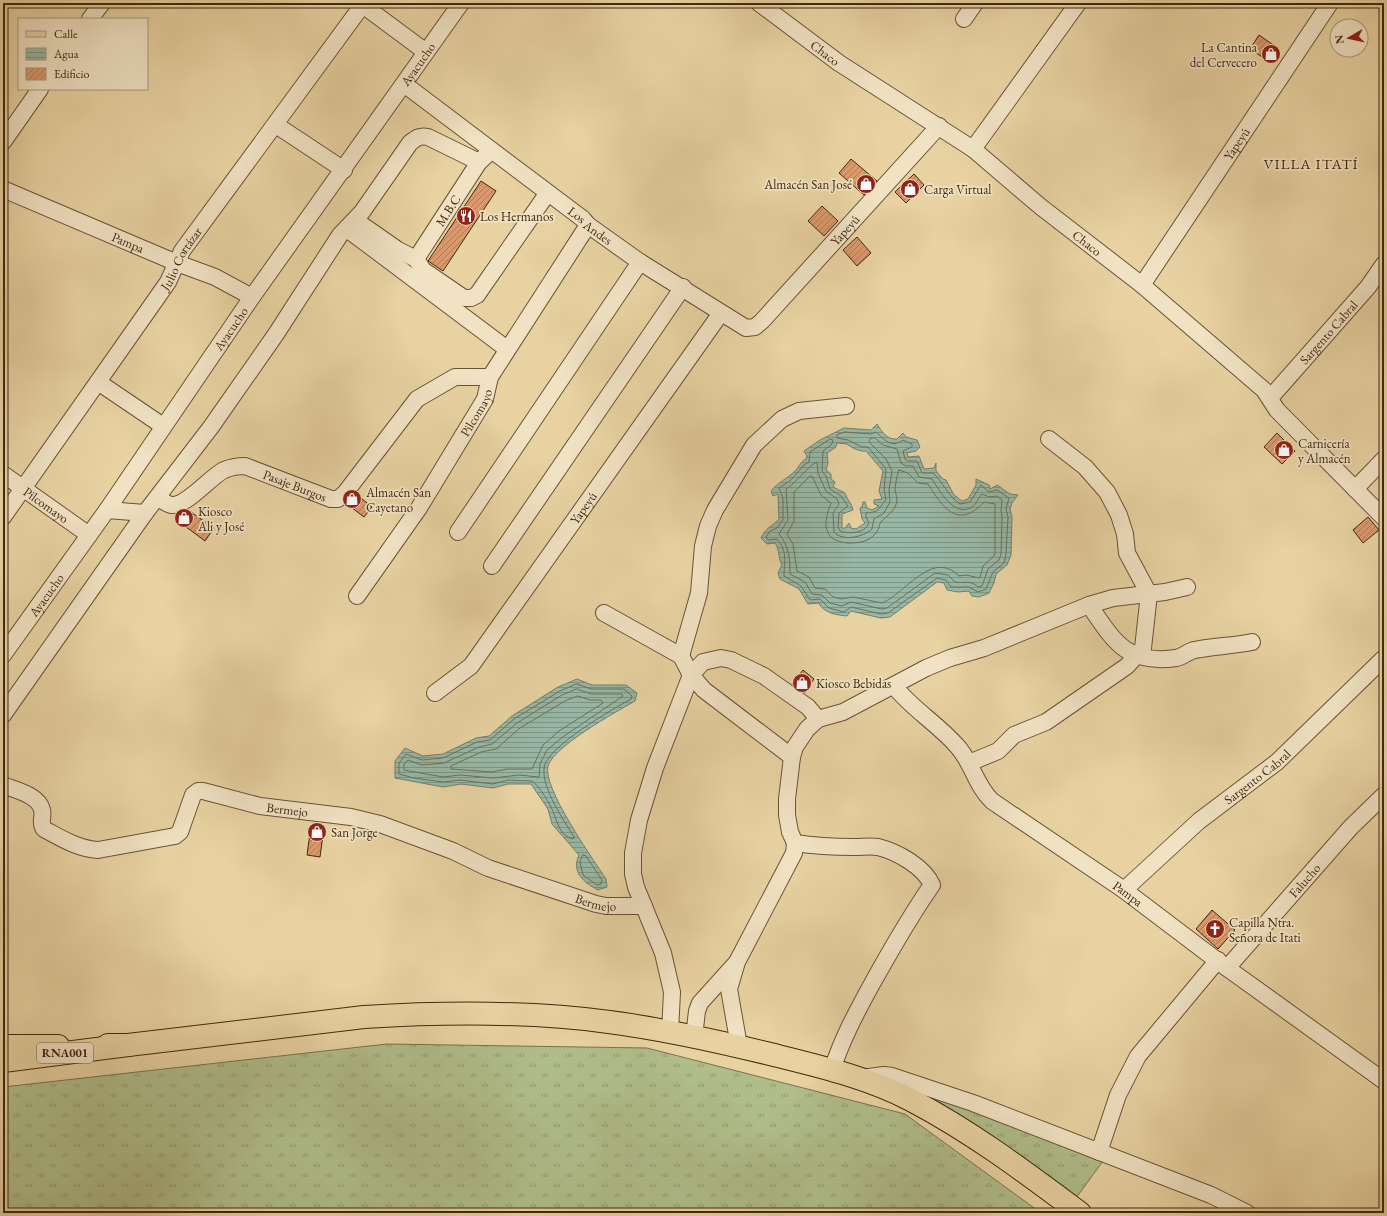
<svg xmlns="http://www.w3.org/2000/svg" width="1387" height="1216" font-family="'EB Garamond',serif">
  <defs>
    <pattern id="grass-tufts" width="24" height="20" patternUnits="userSpaceOnUse"><rect width="24" height="20" fill="#afbd8a"/><path d="M3 7l-1-3M5 7V3M7 7l1-3M15 17l-1-3M17 17v-4M19 17l1-3" fill="none" stroke="#909a6f"/></pattern>
    <pattern id="water-rules" width="6" height="5" patternUnits="userSpaceOnUse"><rect width="6" height="5" fill="#97b8a6"/><path d="M0 2.5h6" fill="none" stroke="#7d9686"/></pattern>
    <pattern id="building-hatch" width="6" height="6" patternUnits="userSpaceOnUse"><rect width="6" height="6" fill="#d9996d"/><path d="M-1 1l2-2M0 6l6-6M5 7l2-2" fill="none" stroke="#b17d58"/></pattern>
  </defs>
  <rect width="100%" height="100%" fill="#e8d2a2"/>
  <filter id="stains"><feTurbulence type="fractalNoise" baseFrequency=".005" numOctaves="4"/><feColorMatrix values="0 0 0 0 .2 0 0 0 0 .09 0 0 0 0 .02 0 0 0 .5 -.17"/></filter>
  <radialGradient id="worn" r=".72"><stop offset=".6" stop-color="#630" stop-opacity="0"/><stop offset="1" stop-color="#630" stop-opacity=".3"/></radialGradient>
  <!-- grass -->
  <path fill="url(#grass-tufts)" stroke="#78724c" d="M387 1044 647 1048 905 1114 1041 1213H3V1087Z
    M905 1085 1103 1161 1076 1198Z"/>
  <!-- water -->
  <path fill="url(#water-rules)" stroke="#747e6a" fill-rule="evenodd" d="M877 424C882 432 887 440 897 439L903 433 906 437 917 440 920 447 916 451 907 453 908 457 919 456 924 469 934 468 936 463V471L943 479 946 480 954 495 962 501 968 499 976 485V479L989 485 990 489 997 485 1010 494 1018 495 1012 503 1010 509 1012 517 1011 555 1007 565 996 574 994 583 989 593 979 597 972 596 969 591 958 592 947 590 944 583 937 582 890 617 881 618 851 611 847 616C837 615 823 613 819 603L808 604 799 589 780 579 778 573 782 565C778 559 780 550 775 543L767 544 761 538C765 528 773 526 779 519L778 494 773 496 771 491C778 482 787 479 795 471 799 467 800 462 806 459L807 456 804 451 820 440 844 428 871 430ZM837 443 847 444C852 448 860 452 866 451L883 471 879 491 882 499 874 500V504L879 506 872 510 867 508 865 502H863L862 507 860 508 862 519 865 523 856 529 851 528 849 523 845 528H842V514L853 510C852 503 847 500 845 493L833 487 835 482 831 479V474L826 470 828 463 827 453 836 447Z
    M577 679 592 685H626L637 693 635 701C616 712 554 746 548 766 542 787 593 859 606 879L607 887 598 890C584 883 571 872 579 855L552 824 548 809 531 784H508L493 788 461 784 443 787 395 778V761L405 748 423 756 443 754 476 738 489 736 512 716 558 687Z"/>
  <g fill="none" stroke-linecap="round" stroke-linejoin="round">
    <!-- shore -->
    <path stroke="#6c705a" stroke-width="1" d="M845 432 871 434 876 432C884 439 891 449 903 440L912 444V447L903 451 905 459 908 461H917L922 473H933C943 482 948 496 960 504L970 502 981 485 989 492 997 490 1009 498 1006 509 1008 517 1006 554 1004 563 993 572 986 589 978 592 969 587H951L946 580 937 578 888 613 881 614 851 607 844 612 829 608 820 599 810 600 801 586 784 576C784 563 788 551 777 539L768 540 766 537 770 531 777 528 783 520V498L779 488 790 481 804 465 809 462 810 452 830 439 833 440 832 444 823 451 822 471 826 476 830 489 841 496 848 506 839 513 838 527 840 531C849 534 864 534 869 523L866 517V513C880 512 877 510 886 500L884 490 886 469 868 447H862L848 440 837 438V435Z
      M875 438 883 445 897 449 901 463 906 466H913L919 477 932 479C940 491 954 518 972 507 977 504 978 498 982 494L989 497 997 496 1002 500 1001 510 1002 518 1001 554 999 560 988 569 982 586 978 587C970 579 964 584 955 582L948 575 935 573 887 608 882 609 851 602 842 606 830 603 822 595 812 594 805 582 790 574C790 559 789 546 779 534L788 520 786 489C796 483 810 464 817 462L818 473 826 491 837 499 839 504 833 513 834 532C843 542 863 537 872 529L874 519 884 513 890 502 889 490 892 471 886 459 869 442 870 439Z
      M899 470 908 473 918 483 928 484C943 508 958 530 984 502L995 504V553L994 556 983 566 980 578 966 575 959 576C932 549 906 593 882 603L853 597 841 599 833 597 825 589 815 588 809 577 797 571 793 544 787 534 794 521V492L810 476H812L821 495 831 503C823 523 822 541 848 543 859 543 869 542 876 533 879 530 879 524 881 522 887 515 896 511 897 500 897 497 896 494 895 491 895 486 897 475 899 470Z
      M577 684 591 689H624L632 696 631 699C613 709 546 747 544 768 542 789 563 819 574 837L573 839C558 836 557 818 551 807 547 799 539 786 532 781L508 780 493 784 460 780 443 782 414 778 399 774V763L406 754 422 760 443 758 477 742 490 740 514 719 560 691Z
      M577 689 591 694H622L623 696 564 736 547 750 540 764 539 777 519 775 493 778 460 775 443 777 404 770V764L408 760 422 765 444 763 479 747 492 744 517 723 562 695Z
      M578 696 590 700H601L603 703 559 731 543 745 532 769H507L492 772 451 769V766L481 752 496 749 520 728 565 701Z
      M583 855 586 856 602 880 601 884 597 885 583 875 580 862Z"/>
  </g>
  <!-- building -->
  <path fill="url(#building-hatch)" stroke="#40280f" d="M1259 35 1279 49 1270 62 1250 49Z
    M851 159 877 181 864 195 839 173Z
    M914 174 924 185 906 203 895 192Z
    M481 181 496 191 443 271 428 261Z
    M822 206 838 221 824 236 808 221Z
    M857 237 871 253 857 266 843 250Z
    M1277 433 1295 451 1282 464 1264 447Z
    M356 494 372 507 364 517 347 504Z
    M188 510 214 528 205 541 178 521Z
    M1368 517 1379 530 1363 543 1353 530Z
    M803 670 814 679 804 693 792 684Z
    M311 826 324 827 320 857 307 855Z
    M1212 910 1235 930 1218 949 1196 929Z"/>
  <g fill="none" stroke-linecap="round" stroke-linejoin="round">
    <!-- street casing -->
    <g stroke="#6a5234" stroke-width="18">
      <g id="street">
        <path d="M360 3 426 52"/>
        <path id="s1" d="M759 3 839 63 973 149 1041 207 1142 285 1264 390 1277 410 1384 518"/>
        <path d="M90 19 102 3"/>
        <path d="M964 19 975 3"/>
        <path id="s2" d="M404 84 583 219 588 225 640 262 746 328 755 327 762 321 939 126"/>
        <path d="M276 125 344 170"/>
        <path d="M3 142 40 89"/>
        <path d="M973 149 1078 3"/>
        <path id="s3" d="M3 189 177 263 215 277 252 297"/>
        <path d="M355 220 398 250 416 259 423 270 464 298H471L477 295 547 194"/>
        <path d="M347 229 507 349"/>
        <path id="s4" d="M416 259 479 162"/>
        <path id="s5" d="M1142 285 1330 3"/>
        <path d="M98 382 163 426"/>
        <path id="s6" d="M1270 398 1368 287 1384 264"/>
        <path id="s7" d="M3 474 89 535"/>
        <path d="M1355 489 1384 459"/>
        <path id="s8" d="M158 497C162 500 166 504 171 505 186 507 210 477 224 470 231 467 238 466 245 466L331 499H338L345 493 417 399 455 377H490"/>
        <path d="M107 510 145 513"/>
        <path id="s9" d="M3 517 168 282 182 251 364 3"/>
        <path d="M458 532 640 262"/>
        <path d="M492 566 683 287"/>
        <path id="s10" d="M357 596 419 508 485 399 490 377 588 225"/>
        <path d="M1089 605C1114 641 1126 665 1176 658 1183 657 1188 651 1195 650 1214 646 1233 646 1252 642"/>
        <path d="M604 613 681 656 691 675 704 690 792 757"/>
        <path id="s11" d="M3 655 107 510 252 297 461 3"/>
        <path d="M681 656 699 593 703 546 708 526 715 510 754 445 782 419 799 411 846 406"/>
        <path id="s12" d="M894 686C912 709 938 724 957 746 972 762 976 786 992 801L1124 890 1227 968 1384 1081"/>
        <path id="s13" d="M435 693 471 666 721 313"/>
        <path d="M3 715 145 513 211 427 276 334 340 235 362 212 410 143C416 138 420 135 428 137L479 162 491 151"/>
        <path d="M969 763 998 751 1014 735 1046 722 1127 666 1143 648 1149 594 1127 553 1125 534 1119 515 1107 492 1085 467 1049 439"/>
        <path id="s14" d="M3 785C15 790 39 795 42 810 44 817 39 822 44 829 61 838 78 849 98 850L175 836 180 832 193 795 198 791H203L260 806 351 817 380 824 453 851 488 868 596 904 606 906H644"/>
        <path id="s15" d="M1124 890 1199 821 1277 762 1384 658"/>
        <path id="s16" d="M1227 968 1351 827 1384 795"/>
        <path d="M670 1032 672 992 663 953 636 887 633 874V853L639 820 655 768 691 675 703 662 721 658 731 660 764 676 808 707 818 719"/>
        <path d="M694 1037 697 1011 700 1003 736 963"/>
        <path d="M739 1046 729 989 737 962 794 853 795 843"/>
        <path d="M832 1070C842 1039 857 1011 873 982 892 948 910 916 932 885 924 867 898 852 878 847 871 846 862 847 854 847 834 847 815 846 795 843L790 832 787 815V799L792 757 795 747 807 729 818 719 843 712 926 668 950 658 984 648 1089 605 1113 598 1165 592 1187 587"/>
        <path d="M861 1078 884 1075 892 1076 973 1103 1211 1195 1247 1213"/>
        <path d="M1099 1152 1118 1095 1138 1056 1218 960"/>
      </g>
    </g>
    <!-- primary casing -->
    <g stroke="#40280f" stroke-width="24">
      <path id="primary" d="M108 1045H128L364 1017C445 1012 528 1011 609 1022 663 1029 717 1041 770 1054 818 1066 867 1077 911 1100 972 1132 1025 1172 1080 1213
        M3 1046H58"/>
    </g>
    <!-- highway casing -->
    <g stroke="#40280f" stroke-width="24">
      <path id="highway" d="M3 1061 128 1045"/>
    </g>
    <!-- street -->
    <use href="#street" stroke="#f0e2c3" stroke-width="16"/>
    <!-- primary -->
    <use href="#primary" stroke="#e8d2a2" stroke-width="22"/>
    <!-- highway -->
    <use href="#highway" stroke="#e8d2a2" stroke-width="22"/>
  </g>
  <!-- icons -->
  <defs>
    <g id="shop-disc" transform="scale(1)"><circle r="9.5" fill="#8f2418" stroke="#f0e2c3"/><path d="M-5-2.5h2.3a2.7 3.5 0 0 1 5.4 0H5L5.5 6h-11ZM-1.5-2.5h3a1.5 2.3 0 0 0-3 0Z" fill="#fff"/></g>
    <g id="restaurant-disc" transform="scale(1)"><circle r="9.5" fill="#8f2418" stroke="#f0e2c3"/><path d="M-5-6h1v4h1v-4h1v4h1v-4h1v5L-1.5 .5V6h-2V.5L-5-1ZM5-6V6H3V1.5H1.5Q1.5-4 5-6Z" fill="#fff"/></g>
    <g id="church-disc" transform="scale(1)"><circle r="9.5" fill="#8f2418" stroke="#f0e2c3"/><path d="M-1.2-6h2.4v3.5h3.3v2.4h-3.3V6h-2.4V-.1h-3.3v-2.4h3.3Z" fill="#fff"/></g>
  </defs>
  <g fill-rule="evenodd">
    <use href="#shop-disc" x="1271" y="54"/>
    <use href="#shop-disc" x="866" y="184"/>
    <use href="#shop-disc" x="910" y="189"/>
    <use href="#restaurant-disc" x="466" y="216"/>
    <use href="#shop-disc" x="1284" y="450"/>
    <use href="#shop-disc" x="352" y="499"/>
    <use href="#shop-disc" x="184" y="518"/>
    <use href="#shop-disc" x="802" y="683"/>
    <use href="#shop-disc" x="317" y="832"/>
    <use href="#church-disc" x="1215" y="929"/>
  </g>
  <g text-anchor="middle" dominant-baseline="central" stroke-width="3.5" stroke-linejoin="round" paint-order="stroke">
    <!-- shield labels -->
    <rect fill="#f0e2c3" stroke="#756045" stroke-width="1" x="37" y="1043" width="56" height="20" rx="3"/>
    <g font-size="12" font-weight="bold" fill="#40280f">
      <text x="65" y="1053">RNA001</text>
    </g>
    <!-- poi labels -->
    <g font-size="13" fill="#40280f" stroke="#f0e2c3" text-anchor="start">
      <text x="1257" y="47" text-anchor="end">La Cantina<tspan x="1257" dy="15">del Cervecero</tspan></text>
      <text x="852" y="184" text-anchor="end">Almacén San José</text>
      <text x="924" y="189">Carga Virtual</text>
      <text x="480" y="216">Los Hermanos</text>
      <text x="1298" y="443">Carnicería<tspan x="1298" dy="15">y Almacén</tspan></text>
      <text x="366" y="492">Almacén San<tspan x="366" dy="15">Cayetano</tspan></text>
      <text x="198" y="511">Kiosco<tspan x="198" dy="15">Ali y José</tspan></text>
      <text x="816" y="683">Kiosco Bebidas</text>
      <text x="331" y="832">San Jorge</text>
      <text x="1229" y="922">Capilla Ntra.<tspan x="1229" dy="15">Señora de Itati</tspan></text>
    </g>
    <!-- street labels -->
    <g font-size="13" fill="#40280f" stroke="#f0e2c3">
      <text stroke="none"><textPath href="#s1" startOffset="83">Chaco</textPath></text>
      <text stroke="none"><textPath href="#s11" startOffset="722">Ayacucho</textPath></text>
      <text stroke="none"><textPath href="#s5" startOffset="170">Yapeyú</textPath></text>
      <text stroke="none"><textPath href="#s4" startOffset="58">M.B.C</textPath></text>
      <text stroke="none"><textPath href="#s2" startOffset="234">Los Andes</textPath></text>
      <text stroke="none"><textPath href="#s2" startOffset="562">Yapeyú</textPath></text>
      <text stroke="none"><textPath href="#s3" startOffset="136">Pampa</textPath></text>
      <text stroke="none"><textPath href="#s1" startOffset="407">Chaco</textPath></text>
      <text stroke="none"><textPath href="#s9" startOffset="314">Julio Cortázar</textPath></text>
      <text stroke="none"><textPath href="#s11" startOffset="398">Ayacucho</textPath></text>
      <text stroke="none"><textPath href="#s6" startOffset="88">Sargento Cabral</textPath></text>
      <text stroke="none"><textPath href="#s10" startOffset="219">Pilcomayo</textPath></text>
      <text stroke="none"><textPath href="#s8" startOffset="155">Pasaje Burgos</textPath></text>
      <text stroke="none"><textPath href="#s7" startOffset="53">Pilcomayo</textPath></text>
      <text stroke="none"><textPath href="#s13" startOffset="239">Yapeyú</textPath></text>
      <text stroke="none"><textPath href="#s11" startOffset="74">Ayacucho</textPath></text>
      <text stroke="none"><textPath href="#s15" startOffset="175">Sargento Cabral</textPath></text>
      <text stroke="none"><textPath href="#s14" startOffset="348">Bermejo</textPath></text>
      <text stroke="none"><textPath href="#s16" startOffset="117">Falucho</textPath></text>
      <text stroke="none"><textPath href="#s12" startOffset="317">Pampa</textPath></text>
      <text stroke="none"><textPath href="#s14" startOffset="672">Bermejo</textPath></text>
    </g>
    <!-- quarter labels -->
    <g font-size="15" letter-spacing="1" fill="#40280f" stroke="#f0e2c3">
      <text x="1311" y="163">VILLA ITATÍ</text>
    </g>
  </g>
  <!-- margin -->
  <rect width="1387" height="1216" fill="none" stroke="#e8d2a2" stroke-width="16"/>
  <rect x="4" y="4" width="1379" height="1208" fill="none" stroke="#40280f" stroke-width="2"/>
  <rect x="8" y="8" width="1371" height="1200" fill="none" stroke="#40280f"/>
  <!-- legend -->
  <rect x="18" y="18" width="130" height="72" fill="#f0e2c3" stroke="#aa987b"/>
  <rect x="26" y="31" width="20" height="6" fill="#e8d2a2" stroke="#aa987b"/>
  <text x="54" y="38" font-size="12" fill="#40280f">Calle</text>
  <rect x="26" y="48" width="20" height="12" fill="url(#water-rules)" stroke="#aa987b"/>
  <text x="54" y="58" font-size="12" fill="#40280f">Agua</text>
  <rect x="26" y="68" width="20" height="12" fill="url(#building-hatch)" stroke="#aa987b"/>
  <text x="54" y="78" font-size="12" fill="#40280f">Edificio</text>
  <!-- north arrow -->
  <g transform="translate(1349 38) rotate(261)"><circle r="19" fill="#f0e2c3" stroke="#aa987b"/>
  <path d="M0-3L7 15L0 10L-7 15Z" fill="#8f2418"/>
  <text y="-6" font-size="11" font-weight="bold" text-anchor="middle" fill="#40280f">N</text>
  </g>
  <rect width="100%" height="100%" filter="url(#stains)"/>
  <rect width="100%" height="100%" fill="url(#worn)"/>
</svg>
